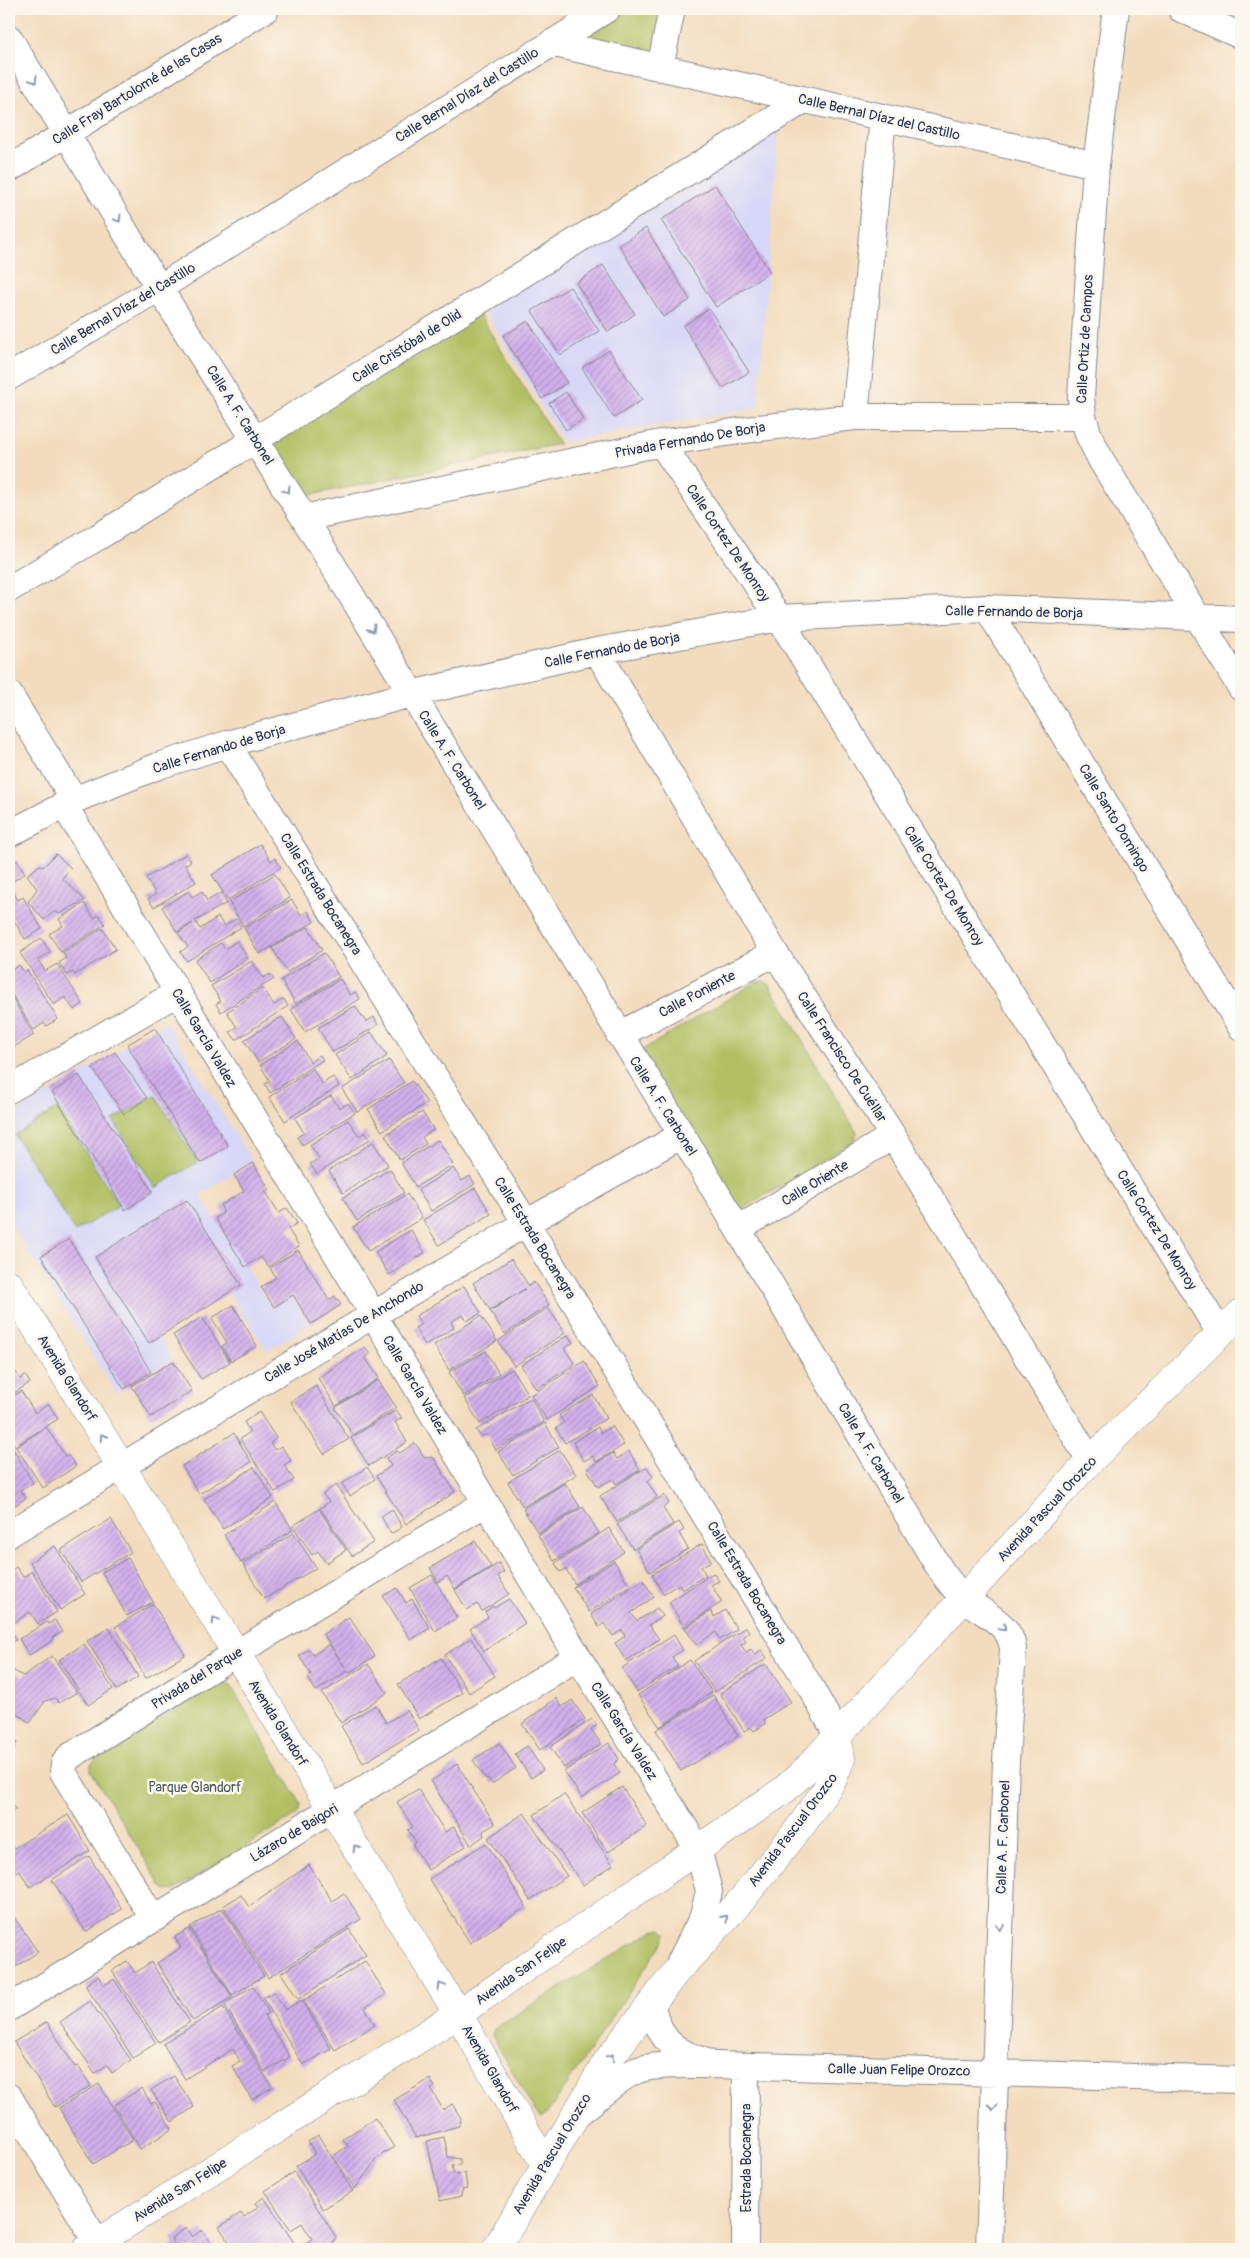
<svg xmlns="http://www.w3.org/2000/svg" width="1250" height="2258" font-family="Pangolin,sans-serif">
  <defs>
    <pattern id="building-hatch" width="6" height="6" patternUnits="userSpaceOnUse" patternTransform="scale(1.25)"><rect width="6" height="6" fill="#d3b0ec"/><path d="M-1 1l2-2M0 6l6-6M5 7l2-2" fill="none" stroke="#aa90c2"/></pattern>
  </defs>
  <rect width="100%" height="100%" fill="#fbf7ec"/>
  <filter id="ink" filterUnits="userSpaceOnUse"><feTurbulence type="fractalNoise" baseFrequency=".02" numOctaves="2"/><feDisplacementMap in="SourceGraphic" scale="10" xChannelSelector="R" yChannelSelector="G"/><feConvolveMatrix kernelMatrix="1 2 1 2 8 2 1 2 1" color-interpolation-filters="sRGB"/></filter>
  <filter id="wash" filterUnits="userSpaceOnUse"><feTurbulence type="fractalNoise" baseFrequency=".0096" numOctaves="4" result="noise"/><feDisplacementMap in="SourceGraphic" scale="20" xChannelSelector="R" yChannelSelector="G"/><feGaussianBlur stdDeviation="1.12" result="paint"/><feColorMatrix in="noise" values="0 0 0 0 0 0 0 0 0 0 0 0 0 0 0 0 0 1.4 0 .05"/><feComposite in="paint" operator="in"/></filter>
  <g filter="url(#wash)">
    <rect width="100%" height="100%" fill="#f3dcbd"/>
    <!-- built -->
    <path fill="#d7d7f8" d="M778 133 758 408 563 442 484 310Z
      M166 1022 252 1161 200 1195 272 1308 293 1296 309 1325 267 1351 229 1293 159 1336 172 1359 116 1393 9 1221V1117Z"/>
    <!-- green -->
    <path fill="#b1bf62" stroke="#667760" d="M607 9H672L660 68 551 43Z
      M479 314 559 444 306 496 268 436Z
      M764 981 770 985 857 1133 854 1141 742 1210 735 1211 639 1052 756 982Z
      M155 1095 198 1162 155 1188 113 1120Z
      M58 1108 119 1205 75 1232 15 1135Z
      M218 1682H224L231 1686 301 1804 299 1811 295 1816 174 1890 168 1891 162 1887 91 1771V1764L97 1758Z
      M662 1929 666 1933 664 1940 549 2111 541 2118 534 2110 492 2035 494 2028 653 1931Z"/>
    <g id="blocks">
      <!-- building -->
      <path fill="url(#building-hatch)" d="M715 185 770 272 716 307 661 220Z
        M646 228 690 300 663 317 619 245Z
        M603 265 635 314 608 332 576 283Z
        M570 287 599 331 560 355 532 311Z
        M709 309 749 372 723 388 683 326Z
        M528 321 567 383 542 399 503 336Z
        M609 350 642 400 614 418 582 368Z
        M566 392 583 419 566 430 549 403Z
        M260 844 271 861 275 858 281 867 228 900 212 875Z
        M56 854 71 868 62 878 85 900 59 914 55 911 44 920 28 902 37 889 27 875 40 865 43 867Z
        M186 854 191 861 185 865 196 882 154 907 148 899 156 894 146 878Z
        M17 860 25 873 11 883 9 866Z
        M275 874 290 898 243 926 229 902Z
        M9 885 18 900 23 897 42 929 25 939 9 913Z
        M189 891 192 897 202 891 207 901 221 893 227 903 195 921 200 929 218 917 224 926 236 919 241 927 187 961 180 952 188 947 178 933 193 923 177 932 162 907Z
        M292 900 301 915 308 911 314 922 259 954 244 928Z
        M84 903 94 918 99 915 105 924 61 952 49 934 63 926 59 919Z
        M308 927 322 950 287 972 272 948Z
        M102 928 116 949 75 975 73 972 67 975 59 963 66 958 63 953Z
        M41 938 50 952 38 960 45 971 57 964 83 1004 74 1010 65 997 54 1005 20 953Z
        M237 941 248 958 210 983 195 960 221 943 225 949Z
        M324 953 339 977 296 1004 281 980Z
        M252 961 263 978 270 974 274 979 221 1012 216 1004 221 1001 211 986Z
        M19 965 24 972 27 970 58 1019 46 1026 44 1023 34 1030 9 990 11 985 9 972Z
        M340 979 350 995 355 992 360 999 305 1032 291 1009Z
        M263 988 274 1005 284 999 288 1006 236 1040 230 1032 237 1027 227 1012Z
        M9 992 34 1035 9 1050Z
        M355 1006 366 1022 374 1017 378 1025 333 1052 318 1028Z
        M282 1017 296 1039 258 1062 244 1040Z
        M155 1028 228 1146 200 1163 127 1045Z
        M371 1032 387 1056 352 1080 335 1055Z
        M298 1041 310 1062 320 1055 323 1060 270 1093 265 1084 270 1081 260 1065Z
        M115 1052 147 1098 124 1114 92 1068Z
        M389 1060 404 1083 357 1112 342 1089Z
        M313 1069 322 1084 333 1077 339 1086 285 1121 269 1097Z
        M79 1075 153 1192 125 1210 52 1092Z
        M412 1081 427 1103 382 1131 368 1109Z
        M331 1096 339 1108 348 1103 355 1113 302 1145 297 1137 304 1133 295 1118Z
        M422 1112 434 1130 422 1137 426 1144 400 1160 385 1135Z
        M348 1120 359 1136 365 1132 370 1139 317 1174 310 1164 319 1158 310 1145Z
        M438 1140 453 1164 416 1187 401 1163Z
        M373 1142 388 1165 343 1193 329 1171Z
        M253 1163 269 1189 265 1191 279 1213 287 1208 297 1223 288 1229 299 1246 268 1267 261 1257 245 1267 215 1218 223 1213 221 1205 244 1191 234 1175Z
        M453 1168 462 1181 470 1176 475 1184 431 1211 418 1190Z
        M390 1169 404 1193 357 1221 343 1198Z
        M475 1188 491 1214 439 1245 423 1220Z
        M407 1194 422 1218 368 1251 353 1227Z
        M187 1200 241 1285 149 1343 95 1257Z
        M411 1230 425 1253 389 1275 375 1252Z
        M69 1239 151 1372 124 1389 41 1256Z
        M298 1250 329 1300 335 1296 341 1305 311 1324 293 1295 274 1307 261 1287 276 1278 270 1268Z
        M511 1259 529 1286 534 1282 549 1305 505 1334 490 1311 525 1289 490 1310 473 1283Z
        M464 1286 481 1313 467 1321 463 1315 451 1322 454 1328 425 1345 415 1328 421 1324 416 1316Z
        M233 1305 257 1346 231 1361 222 1346 227 1343 212 1318Z
        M548 1308 565 1333 514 1366 498 1341Z
        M481 1316 497 1341 449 1370 434 1345Z
        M202 1317 230 1362 201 1379 173 1335Z
        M568 1335 573 1343 564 1348 575 1364 536 1389 521 1365Z
        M365 1347 370 1354 365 1357 379 1378 336 1406 318 1378Z
        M486 1351 499 1374 463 1396 449 1372Z
        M9 1361 20 1379 25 1375 30 1383 9 1396Z
        M173 1361 192 1391 151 1417 132 1386Z
        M584 1361 600 1386 547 1420 531 1395Z
        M512 1369 528 1395 480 1424 464 1398Z
        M378 1380 396 1407 353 1435 335 1408Z
        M316 1386 349 1439 324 1454 291 1402Z
        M21 1391 35 1413 49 1404 58 1419 15 1446 9 1437V1399Z
        M593 1395 607 1418 565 1443 556 1428 564 1423 559 1415Z
        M531 1398 544 1422 496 1450 487 1434 481 1437 476 1430Z
        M396 1410 402 1418 395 1422 407 1442 369 1466 351 1438Z
        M259 1412 276 1438 270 1443 275 1450 281 1446 291 1460 284 1465 294 1480 275 1492 240 1439 250 1432 244 1422Z
        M545 1423 559 1447 513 1475 498 1452Z
        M612 1426 624 1445 596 1462 593 1456 584 1461 573 1442 598 1427 601 1433Z
        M46 1427 66 1457 68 1455 76 1466 43 1488 16 1447Z
        M234 1433 251 1462 199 1494 182 1466Z
        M9 1442 33 1483 20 1490 26 1498 9 1509Z
        M415 1443 425 1458 433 1457 455 1492 406 1524 376 1476 391 1466 386 1458 397 1451 400 1453Z
        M560 1450 576 1475 523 1507 508 1482Z
        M629 1451 640 1470 616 1484 613 1479 598 1487 587 1469 613 1453 617 1459Z
        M254 1467 273 1498 223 1529 204 1499Z
        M367 1467 375 1479 350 1496 342 1484Z
        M647 1467 653 1477 647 1481 657 1497 617 1522 600 1496Z
        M565 1483 580 1507 538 1533 523 1509Z
        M336 1485 374 1542 352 1556 320 1508 329 1502 323 1494Z
        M664 1495 669 1503 663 1508 673 1524 633 1549 617 1524Z
        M275 1502 293 1530 241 1563 224 1535Z
        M583 1507 599 1533 554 1561 538 1535Z
        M319 1509 346 1550 326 1563 318 1551 312 1555 293 1526Z
        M392 1509 402 1527 391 1534 381 1516Z
        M111 1519 131 1552 81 1582 61 1550Z
        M679 1522 684 1530 679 1533 688 1549 650 1572 636 1549Z
        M609 1528 624 1552 575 1584 566 1569 560 1572 555 1563Z
        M294 1533 316 1568 264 1599 243 1564Z
        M475 1541 491 1567 455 1589 447 1576 438 1582 430 1568Z
        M702 1544 711 1561 701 1567 706 1575 682 1590 679 1584 663 1594 652 1574Z
        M55 1546 85 1594 60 1610 30 1562Z
        M128 1558 153 1602 127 1616 102 1572Z
        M614 1561 630 1586 589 1612 573 1587Z
        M499 1563 504 1572 498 1576 509 1594 482 1611 477 1604 467 1610 455 1590Z
        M16 1567 23 1577 32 1571 57 1612 38 1624 30 1612 13 1623 9 1616V1572Z
        M713 1573 719 1581 711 1585 722 1602 684 1627 669 1602Z
        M432 1575 457 1618 435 1631 410 1588Z
        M643 1580 654 1597 631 1613 637 1621 657 1608 663 1616 649 1625 659 1639 626 1661 615 1643 625 1636 622 1630 613 1636 604 1623 599 1627 591 1614Z
        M397 1588 406 1603 412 1599 430 1628 411 1640 383 1596Z
        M509 1599 525 1623 484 1651 470 1629 488 1617 485 1612 493 1606 494 1608Z
        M153 1604 185 1655 146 1678 115 1627Z
        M725 1610 737 1629 720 1640 716 1632 696 1645 685 1628 711 1611 714 1617Z
        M349 1617 375 1656 349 1673 347 1671 316 1691 308 1678 311 1674 299 1656 309 1649 313 1655 329 1644 345 1667 323 1634Z
        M55 1620 62 1632 53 1637 54 1640 29 1655 19 1639 47 1622 48 1624Z
        M9 1627 16 1640 9 1644Z
        M746 1627 749 1632 743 1636 746 1642 741 1645 746 1652 751 1649 755 1655 761 1650 767 1658 715 1692 694 1661Z
        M109 1628 138 1677 117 1690 87 1641Z
        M674 1635 683 1650 672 1657 678 1666 637 1692 622 1668Z
        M471 1638 495 1676 469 1693 445 1655Z
        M84 1644 113 1689 88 1705 59 1660Z
        M52 1656 77 1692 59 1703 55 1698 45 1701 30 1723 9 1708V1668L23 1676Z
        M441 1658 462 1693 419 1719 398 1684Z
        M690 1660 712 1692 660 1727 638 1695Z
        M368 1664 387 1693 341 1723 322 1693Z
        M766 1664 791 1702 764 1719 765 1724 754 1731 751 1727 744 1731 720 1693Z
        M713 1695 738 1736 681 1771 656 1730Z
        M556 1698 562 1707 572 1700 585 1719 540 1750 522 1724Z
        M376 1705 386 1723 407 1710 419 1730 363 1763 341 1726Z
        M592 1719 597 1725 591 1729 601 1744 564 1768 550 1747Z
        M9 1735 17 1742 9 1762Z
        M499 1743 516 1768 492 1784 488 1778 486 1779 473 1760Z
        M609 1743 619 1759 614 1764 620 1773 582 1798 564 1771Z
        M527 1746 543 1770 531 1778 515 1754Z
        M457 1764 495 1824 483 1831 484 1836 471 1845 431 1781Z
        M622 1787 647 1826 608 1852 582 1813Z
        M418 1789 445 1832 454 1827 466 1846 428 1870 413 1845 416 1842 408 1830 413 1827 397 1802Z
        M564 1794 613 1865 583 1885 534 1815Z
        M9 1801 16 1809 9 1814Z
        M524 1813 567 1876 530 1900 488 1838Z
        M68 1815 90 1851 30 1887 19 1870 12 1875 9 1870V1851Z
        M486 1843 526 1907 470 1943 429 1879Z
        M89 1856 122 1909 86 1932 52 1880Z
        M309 1865 332 1901 344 1893 361 1919 268 1978 223 1906 241 1895 249 1907Z
        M222 1908 264 1976 232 1995 190 1927Z
        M9 1910 38 1952 11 1970 9 1966Z
        M189 1929 232 1997 193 2021 157 1963 181 1948 175 1937Z
        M349 1929 366 1955 298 1999 281 1973Z
        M127 1961 135 1973 151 1962 190 2022 159 2042 112 1971Z
        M365 1961 386 1994 365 2008 375 2025 335 2050 303 2001Z
        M98 1976 104 1985 114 1979 156 2043 133 2058 85 1985Z
        M253 1986 269 2013 264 2016 290 2057 265 2072 224 2004Z
        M274 1992 285 2010 301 2000 331 2049 303 2065 263 1998Z
        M90 2001 131 2060 112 2073 107 2065 95 2073 60 2022Z
        M223 2007 272 2087 252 2100 232 2066 240 2061 233 2049 185 2079 163 2044Z
        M47 2022 75 2067 78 2066 91 2086 55 2107 14 2042Z
        M174 2076 194 2107 172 2122 151 2090Z
        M430 2079 435 2087 431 2089 443 2110 452 2104 461 2118 459 2126 416 2138 394 2100Z
        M99 2084 133 2140 93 2164 59 2108Z
        M142 2088 151 2104 155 2102 172 2129 140 2149 114 2105Z
        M375 2118 394 2147 378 2157 355 2189 333 2156 348 2146 343 2139Z
        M318 2135 353 2191 323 2209 296 2166 315 2154 308 2142Z
        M444 2137 448 2157 460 2159V2165L452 2166 454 2174 465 2173 467 2189 462 2190 461 2196 440 2201 427 2141Z
        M294 2172 336 2237 329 2249H303L301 2246 312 2239 302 2223 291 2230 265 2191Z
        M264 2197 298 2249H234L219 2227 241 2213 244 2217 258 2207 255 2203Z
        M186 2228 192 2237 202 2230 216 2249H166L174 2244 171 2238Z"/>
    </g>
  </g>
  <g filter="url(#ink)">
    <use href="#blocks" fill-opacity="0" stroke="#87868e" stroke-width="1"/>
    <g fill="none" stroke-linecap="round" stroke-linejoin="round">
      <!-- minor casing -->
      <g stroke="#87868e" stroke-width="28">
        <path id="minor" d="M1116 9 1096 165 1081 397 1083 417 1089 436 1101 460 1241 688
          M1181 9 1241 36
          M9 38 159 288 304 518 682 1135 938 1566C946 1578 955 1590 966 1600 984 1614 1011 1624 1013 1649L1006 1761 989 2249
          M551 43 1096 165
          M660 68 672 9
          M9 169 266 9
          M9 377 159 288 607 9
          M855 417 883 117
          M661 443 779 618 1220 1333
          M304 518 661 443 759 428 855 417H1083
          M9 589 98 537 804 100
          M987 608 1241 1027
          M597 651 775 953 893 1136 1090 1461
          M9 694 74 800
          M227 744 526 1223 811 1688 837 1735
          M64 805 373 1314 578 1657 698 1849 709 1891 703 1916 680 1962
          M9 834 74 800 158 766 227 744 411 694 597 651 779 618 987 608 1241 619
          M619 1035 775 953
          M9 1090 177 993
          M738 1229 893 1136
          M9 1534 526 1223 682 1135
          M153 1918 63 1772 64 1764 69 1757 235 1654 486 1503
          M651 2003C660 2040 670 2050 707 2062
          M9 2008 578 1657
          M9 2097 101 2249
          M577 2114C595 2101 613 2082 633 2072 654 2062 693 2066 717 2065L1241 2080
          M745 2249 746 2067"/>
      </g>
      <!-- major casing -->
      <g stroke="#87868e" stroke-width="29">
        <path id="major" d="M9 1284 458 2014 545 2164
          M87 2249 458 2014 784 1790 809 1767 1090 1461 1241 1313
          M496 2249 608 2060 675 1973 739 1903 801 1826 832 1781 841 1759 837 1735"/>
      </g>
      <!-- minor -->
      <use href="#minor" stroke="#fff" stroke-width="26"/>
      <!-- major -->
      <use href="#major" stroke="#fff" stroke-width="28"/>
    </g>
    <!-- one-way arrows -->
    <defs><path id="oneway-chevron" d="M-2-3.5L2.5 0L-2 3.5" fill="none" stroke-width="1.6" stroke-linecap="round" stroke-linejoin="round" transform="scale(1.25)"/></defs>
    <g stroke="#8d97ae">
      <use href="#oneway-chevron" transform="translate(34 80) rotate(59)"/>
      <use href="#oneway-chevron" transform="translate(118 219) rotate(59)"/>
      <use href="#oneway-chevron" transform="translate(287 490) rotate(58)"/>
      <use href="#oneway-chevron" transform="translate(372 629) rotate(59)"/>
      <use href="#oneway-chevron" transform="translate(103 1437) rotate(-122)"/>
      <use href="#oneway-chevron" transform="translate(215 1620) rotate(-121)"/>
      <use href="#oneway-chevron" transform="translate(1003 1628) rotate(45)"/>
      <use href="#oneway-chevron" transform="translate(356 1848) rotate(-121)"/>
      <use href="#oneway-chevron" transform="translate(725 1918) rotate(-48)"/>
      <use href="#oneway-chevron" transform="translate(1000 1927) rotate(92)"/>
      <use href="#oneway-chevron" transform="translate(441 1986) rotate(-121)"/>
      <use href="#oneway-chevron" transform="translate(611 2057) rotate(-55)"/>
      <use href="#oneway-chevron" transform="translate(993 2107) rotate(92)"/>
    </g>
  </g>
  <g text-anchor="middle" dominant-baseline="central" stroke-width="5" stroke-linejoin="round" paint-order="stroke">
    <!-- street labels -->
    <g font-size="14" fill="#1b2f5e" stroke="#fbf7ec">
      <text transform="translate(137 89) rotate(-32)">Calle Fray Bartolomé de las Casas</text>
      <text transform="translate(467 95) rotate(-32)">Calle Bernal Díaz del Castillo</text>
      <text transform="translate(879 117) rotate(13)">Calle Bernal Díaz del Castillo</text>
      <text transform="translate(123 309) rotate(-31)">Calle Bernal Díaz del Castillo</text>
      <text transform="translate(1085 339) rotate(-87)">Calle Ortiz de Campos</text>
      <text transform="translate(407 346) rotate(-32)">Calle Cristóbal de Olid</text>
      <text transform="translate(240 415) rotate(58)">Calle A. F. Carbonel</text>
      <text transform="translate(690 440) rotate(-10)">Privada Fernando De Borja</text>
      <text transform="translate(728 543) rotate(56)">Calle Cortez De Monroy</text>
      <text transform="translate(1014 612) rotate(1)">Calle Fernando de Borja</text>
      <text transform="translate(612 650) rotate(-11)">Calle Fernando de Borja</text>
      <text transform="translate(219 749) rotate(-17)">Calle Fernando de Borja</text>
      <text transform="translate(452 760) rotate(58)">Calle A. F. Carbonel</text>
      <text transform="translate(1114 818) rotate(59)">Calle Santo Domingo</text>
      <text transform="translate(944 886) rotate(58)">Calle Cortez De Monroy</text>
      <text transform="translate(321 894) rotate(58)">Calle Estrada Bocanegra</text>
      <text transform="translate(697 994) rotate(-28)">Calle Poniente</text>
      <text transform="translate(204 1038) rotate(59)">Calle García Valdez</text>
      <text transform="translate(842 1057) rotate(57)">Calle Francisco De Cuéllar</text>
      <text transform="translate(663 1106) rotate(58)">Calle A. F. Carbonel</text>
      <text transform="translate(815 1183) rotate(-31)">Calle Oriente</text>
      <text transform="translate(1157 1230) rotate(58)">Calle Cortez De Monroy</text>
      <text transform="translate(535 1238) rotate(58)">Calle Estrada Bocanegra</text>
      <text transform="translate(344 1332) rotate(-31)">Calle José Matías De Anchondo</text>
      <text transform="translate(67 1378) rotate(58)">Avenida Glandorf</text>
      <text transform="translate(415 1385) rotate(59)">Calle García Valdez</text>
      <text transform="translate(871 1453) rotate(59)">Calle A. F. Carbonel</text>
      <text transform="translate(1047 1509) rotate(-47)">Avenida Pascual Orozco</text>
      <text transform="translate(747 1583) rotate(59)">Calle Estrada Bocanegra</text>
      <text transform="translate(197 1678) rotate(-32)">Privada del Parque</text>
      <text transform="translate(278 1723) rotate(58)">Avenida Glandorf</text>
      <text transform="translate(624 1731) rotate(58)">Calle García Valdez</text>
      <text transform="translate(793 1830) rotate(-53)">Avenida Pascual Orozco</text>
      <text transform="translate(294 1833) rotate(-31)">Lázaro de Baigori</text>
      <text transform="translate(1003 1837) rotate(-88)">Calle A. F. Carbonel</text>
      <text transform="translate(521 1971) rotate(-35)">Avenida San Felipe</text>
      <text transform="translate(490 2069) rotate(60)">Avenida Glandorf</text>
      <text transform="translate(899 2070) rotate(1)">Calle Juan Felipe Orozco</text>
      <text transform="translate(552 2154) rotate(-59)">Avenida Pascual Orozco</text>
      <text transform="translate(746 2158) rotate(-90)">Estrada Bocanegra</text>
      <text transform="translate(180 2190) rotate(-32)">Avenida San Felipe</text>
    </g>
    <!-- park labels -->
    <g font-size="14" fill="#485a5f" stroke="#fbf7ec">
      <text x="195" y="1787">Parque Glandorf</text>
    </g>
  </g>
  <!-- margin -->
  <rect width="1250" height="2258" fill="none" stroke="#fbf7ec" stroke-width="30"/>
</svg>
